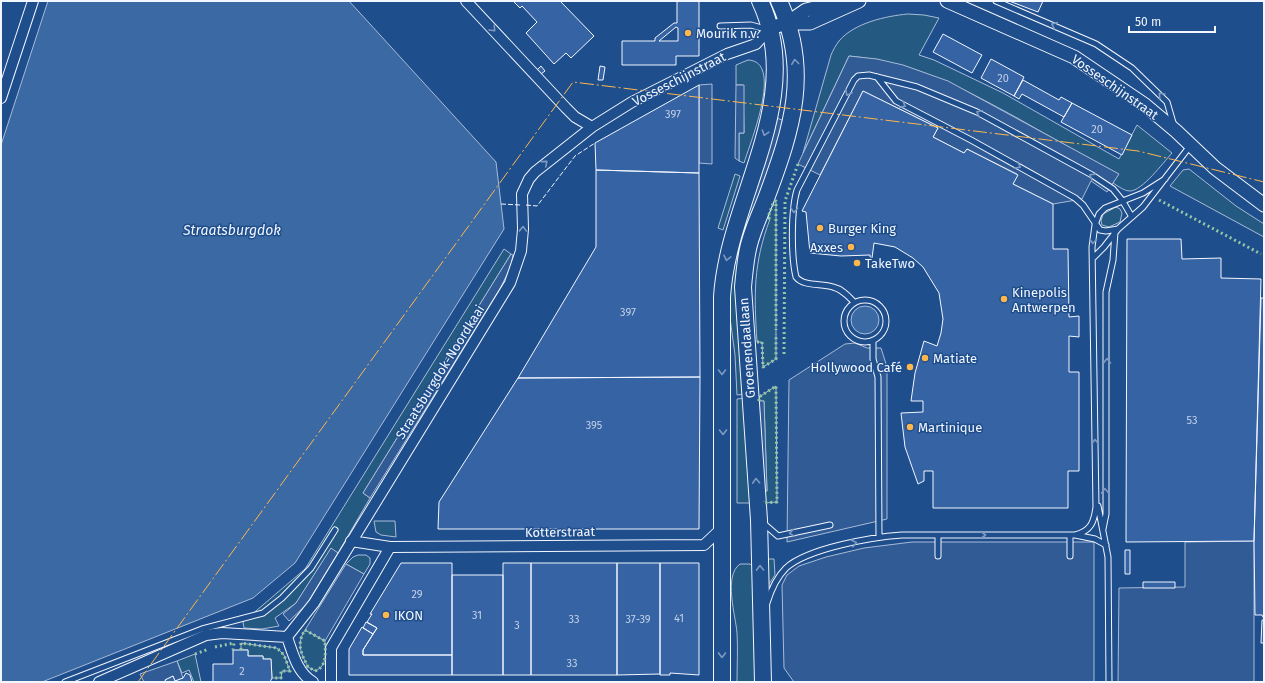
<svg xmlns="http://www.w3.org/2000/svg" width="1265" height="683" font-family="'Fira Sans',sans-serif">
  <rect width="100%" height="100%" fill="#1f4e8c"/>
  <!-- green -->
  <path fill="#245a82" stroke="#a8bbd7" d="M908 14 924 15 939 18 919 55 934 60 1003 93 1119 159 1137 125 1172 153C1163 163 1142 191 1130 191 1124 191 1118 186 1113 183L1118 174C1085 156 1052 138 1019 119 960 87 918 63 849 56L803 153 831 55C833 50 836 45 839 41 854 23 886 16 908 14Z
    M748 60C784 61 750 143 744 163L739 161V133H744L743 85H736V65Z
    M1189 169 1236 206 1264 224V237L1170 186 1183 170Z
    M735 174 740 176 723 230 718 228Z
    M774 201H776V359L763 367 762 342H757C754 295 753 264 770 219L768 217Z
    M1116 207 1120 209 1122 213 1120 222 1109 227 1102 225 1101 221 1103 214Z
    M736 243 743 245 746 394 737 395 735 355 728 303Z
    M504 249 511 254 363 493 370 498 338 553 331 549 296 603 275 618 279 626 262 629 244 628 243 622 305 569Z
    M776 386 777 502 764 503V491H767L764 401H759V397Z
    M746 398 751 503H737V399Z
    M374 521H395L396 537 381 535 376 532Z
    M358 555H366L370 558V564L364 574 346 564 353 557Z
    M766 559H774L775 575 767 587Z
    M740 564H750L753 567 756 682H737C737 666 738 649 737 633 736 617 723 576 740 564Z
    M305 630 325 641C325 652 328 666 315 671L308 667C301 653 296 644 305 630Z
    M241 643 277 648 284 655 290 671H282L281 678H272L271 659H263V656H248V650H241Z
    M195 654 201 682H194L189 670 182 673 177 661Z"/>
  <!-- parking -->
  <path fill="#305b95" stroke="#a8bbd7" d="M849 56 877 59 903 65 948 81 1119 174 1107 192 1091 181 1082 199 1053 204 1013 184 1017 174 967 149 964 153 933 137 938 128 863 91 820 175 798 164Z
    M712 84V164L699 163V85Z
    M736 85H744V133H739V161L735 158Z
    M777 118 784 121 743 245 736 243Z
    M511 254 513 255 511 266 500 289 370 498 363 493Z
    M855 343 867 348H881L887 367V519L787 542 789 380 845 344Z
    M759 401H764L767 491H764Z
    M1254 541V682H1118L1119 588 1185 587V542Z
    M912 542H1094V682H794L784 668 782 585 787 575 799 566 826 557 864 548Z
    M331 548 338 553 307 604 289 621 283 614 296 603Z
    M346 564 364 574 325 641 305 630Z
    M177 661 183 678 175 681 173 676 165 680 166 682H144L140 674Z"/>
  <!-- water -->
  <path fill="#3b69a3" stroke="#a8bbd7" d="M48 1H349L496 162 504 229 295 563 253 598 42 682H1V145Z
    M851 320a14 14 0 1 1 28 0a14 14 0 1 1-28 0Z"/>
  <!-- building -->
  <path fill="#3563a3" stroke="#f2f6ff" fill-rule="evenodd" d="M513 1H560L594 36 571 58 566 53 554 64 526 33 537 22 522 6 520 8Z
    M677 1H699V56H676V65H622V41H655V38L674 23H677ZM676 27 678 28V41H659Z
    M1009 1H1043L1038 12Z
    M943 34 982 55 972 73 933 52Z
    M991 59 1024 77 1014 96 981 78Z
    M541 66 545 71 541 74 537 70Z
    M600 66 605 67 603 80H598Z
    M1023 80 1059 100 1061 97 1072 103 1064 117 1022 94 1019 99 1014 96Z
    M699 85V173L596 170 595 143Z
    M863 91 938 128 933 137 964 153 967 149 1018 175 1013 184 1053 204V249H1068L1069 317 1079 316V337L1069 336V372H1079V471H1068V508H933V471H924V481L918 484 905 447 901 413 923 412V401H911L915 373 924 341 937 346 941 333 943 319 939 293 923 267 913 258 895 247 874 243 872 258 870 257V255L841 256 810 253 806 212 802 211Z
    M1072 103 1132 135 1122 155 1061 122Z
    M596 170 699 173 700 377 518 378 596 247Z
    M1127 239H1181L1182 259 1221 258V278L1261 279 1254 541 1126 542Z
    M1261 298H1264V619L1262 615H1255L1254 541Z
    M700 377 699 529H438L439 502 518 378Z
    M1125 550H1130V574H1125Z
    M401 563H452V655H363V650L377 628 367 622 372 614H370Z
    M503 563H531V675H503Z
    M531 563H617V675H531Z
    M617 563H660V674L617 675Z
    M660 563H699V675L670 673V675H660Z
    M452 575H503V675H452Z
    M1143 582H1175V588H1143Z
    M1262 620H1264V643H1261Z
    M366 622 377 628 373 634 363 628Z
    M362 627 373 634 363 650V655H452V675H349V649Z
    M233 650H248V656H263V659H271L272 678 270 682H213V664H233Z
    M186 673 190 675 192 682H166L165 680 173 676 175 681 183 678Z"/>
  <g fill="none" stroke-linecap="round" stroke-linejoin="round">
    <!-- service casing -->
    <g stroke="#f2f6ff" stroke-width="7">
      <path id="service" d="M996 1 1096 44 1132 68 1167 102 1174 126
        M720 26 751 25 765 29
        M877 77 896 101 971 140 1075 198 1083 205 1100 230 1106 231 1118 229
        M1093 258 1104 247 1118 229 1143 207 1190 146
        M844 321a21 21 0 1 1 42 0a21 21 0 1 1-42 0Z
        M854 302C848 296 842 289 833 287 822 283 804 287 796 277 791 256 791 210 797 190L854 80 858 76 869 75 917 87 977 112 1092 175 1113 189 1122 200 1132 217
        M873 340V359L878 377 879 537
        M1098 506 1108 557 1109 682
        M763 523 778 536 830 525
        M1103 529 1106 514V292L1113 260 1115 232
        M938 535V556
        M1070 535V556
        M1075 535C1091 531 1094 522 1096 507L1092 247 1095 225 1099 214 1105 208 1143 193 1165 179
        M767 603C771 590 776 578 786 568 808 548 873 537 902 535H1075L1095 539 1106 545
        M65 682 202 629 263 613 282 598 311 568 335 530"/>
    </g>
    <!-- minor casing -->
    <g stroke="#f2f6ff" stroke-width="12">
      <path id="minor" d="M466 1 566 108 575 117 592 127
        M1 98 33 1
        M351 541 390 547 704 545 723 527
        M287 637 314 603 510 283 521 251 523 229 522 194 529 179 535 172 592 127 632 102 727 54 756 44 770 28
        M287 637C293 654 297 672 313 682
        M99 682 206 635 222 633 287 637
        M331 682V648L390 547"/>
    </g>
    <!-- tertiary casing -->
    <g stroke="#f2f6ff" stroke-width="15">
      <path id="tertiary" d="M947 1 1074 57 1145 105 1176 131 1215 168 1264 205
        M787 23H810L859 1
        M770 28 787 23 806 10 845 1"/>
    </g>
    <!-- primary casing -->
    <g stroke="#f2f6ff" stroke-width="18">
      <path id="primary" d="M722 682V297C728 198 807 100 760 1
        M763 682 759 520 743 287C744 276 745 265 747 254 750 234 760 215 767 196 792 129 811 71 779 1"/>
    </g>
    <!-- service -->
    <use href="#service" stroke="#1f4e8c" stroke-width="5"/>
    <!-- minor -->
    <use href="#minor" stroke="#1f4e8c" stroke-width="10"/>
    <!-- tertiary -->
    <use href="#tertiary" stroke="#1f4e8c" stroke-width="13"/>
    <!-- primary -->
    <use href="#primary" stroke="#1f4e8c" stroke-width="16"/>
    <!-- hedge -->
    <path stroke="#97c8a6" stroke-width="3" stroke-dasharray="2 3" stroke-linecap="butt" d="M1159 200 1261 254
      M770 219 768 217 774 201H776V330
      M757 342H762L763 367 776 359V334
      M784 354 785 201 798 164
      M759 401V397L776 386 777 502 764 503V501
      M305 630 325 641C325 652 328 666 315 671L308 667C301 653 296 644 305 630Z
      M215 647 234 643 233 650
      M241 650V643L277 648 284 655 290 671H281V678H272
      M195 654 209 649"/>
    <!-- fence -->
    <path stroke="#f2f6ff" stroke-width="1" stroke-dasharray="5 2" stroke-linecap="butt" d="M501 204 520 205
      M526 205 537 206 575 156 595 143"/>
    <!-- power -->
    <path stroke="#ffb74d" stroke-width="1" stroke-dasharray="14 3 2 3" stroke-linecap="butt" d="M138 682 573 82 1138 151 1264 182"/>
  </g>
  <!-- one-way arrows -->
  <defs><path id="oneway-chevron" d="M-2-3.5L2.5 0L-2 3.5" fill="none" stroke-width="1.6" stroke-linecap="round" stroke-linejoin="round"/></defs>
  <g stroke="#7e9ac0">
    <use href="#oneway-chevron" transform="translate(1054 25) rotate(-156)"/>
    <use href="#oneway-chevron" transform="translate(493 29) rotate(47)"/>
    <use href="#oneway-chevron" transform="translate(795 62) rotate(-97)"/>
    <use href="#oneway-chevron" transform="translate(848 93) rotate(118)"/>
    <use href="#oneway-chevron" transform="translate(1161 95) rotate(-134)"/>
    <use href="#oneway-chevron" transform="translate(903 105) rotate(27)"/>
    <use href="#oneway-chevron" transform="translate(979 113) rotate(-153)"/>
    <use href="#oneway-chevron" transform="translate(765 133) rotate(107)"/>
    <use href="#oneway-chevron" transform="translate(545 163) rotate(-41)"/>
    <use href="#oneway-chevron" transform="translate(1018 166) rotate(29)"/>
    <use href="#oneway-chevron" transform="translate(1092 176) rotate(-148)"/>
    <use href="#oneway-chevron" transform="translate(794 210) rotate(93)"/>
    <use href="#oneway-chevron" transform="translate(523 229) rotate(-88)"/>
    <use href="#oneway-chevron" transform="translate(1093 241) rotate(95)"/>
    <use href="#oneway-chevron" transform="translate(727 258) rotate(102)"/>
    <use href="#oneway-chevron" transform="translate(1107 361) rotate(-90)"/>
    <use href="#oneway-chevron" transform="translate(722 372) rotate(90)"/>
    <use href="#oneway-chevron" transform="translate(723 432) rotate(90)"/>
    <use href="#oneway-chevron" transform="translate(1095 442) rotate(-91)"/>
    <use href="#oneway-chevron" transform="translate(756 481) rotate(-93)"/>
    <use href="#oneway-chevron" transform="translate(1105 491) rotate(-91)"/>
    <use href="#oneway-chevron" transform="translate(792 533) rotate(171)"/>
    <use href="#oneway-chevron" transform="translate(983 535)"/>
    <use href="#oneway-chevron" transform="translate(854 543) rotate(-14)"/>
    <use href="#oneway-chevron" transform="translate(760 568) rotate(-91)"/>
    <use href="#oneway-chevron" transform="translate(722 655) rotate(91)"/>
  </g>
  <!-- markers -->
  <g fill="#ffb74d" stroke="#1f4e8c" stroke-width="1.5">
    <circle cx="688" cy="33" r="4"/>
    <circle cx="820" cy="228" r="4"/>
    <circle cx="851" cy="247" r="4"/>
    <circle cx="857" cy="263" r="4"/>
    <circle cx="1004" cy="299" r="4"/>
    <circle cx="925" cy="358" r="4"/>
    <circle cx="910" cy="367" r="4"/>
    <circle cx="910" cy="427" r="4"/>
    <circle cx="386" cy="615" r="4"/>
  </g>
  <g text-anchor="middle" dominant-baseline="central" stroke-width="3" stroke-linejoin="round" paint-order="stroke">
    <!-- number labels -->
    <g font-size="11" fill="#c3d1e8">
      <text x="1003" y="78">20</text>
      <text x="673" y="114">397</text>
      <text x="1097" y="129">20</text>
      <text x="628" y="312">397</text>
      <text x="1192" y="420">53</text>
      <text x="594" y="425">395</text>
      <text x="417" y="594">29</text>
      <text x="477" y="615">31</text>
      <text x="679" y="618">41</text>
      <text x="574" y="619">33</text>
      <text x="638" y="619">37-39</text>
      <text x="517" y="625">3</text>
      <text x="572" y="663">33</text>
      <text x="242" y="671">2</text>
    </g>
    <!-- poi labels -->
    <g font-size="13" fill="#f2f6ff" stroke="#1f4e8c" text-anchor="start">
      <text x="696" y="33">Mourik n.v.</text>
      <text x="828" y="228">Burger King</text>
      <text x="843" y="247" text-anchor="end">Axxes</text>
      <text x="865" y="263">TakeTwo</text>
      <text x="1012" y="292">Kinepolis<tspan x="1012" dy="15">Antwerpen</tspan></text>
      <text x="933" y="358">Matiate</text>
      <text x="902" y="367" text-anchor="end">Hollywood Café</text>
      <text x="918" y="427">Martinique</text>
      <text x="394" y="615">IKON</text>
    </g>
    <!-- street labels -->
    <g font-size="13" fill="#f2f6ff" stroke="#1f4e8c">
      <text transform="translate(679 79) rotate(-27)">Vosseschijnstraat</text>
      <text transform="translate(1115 87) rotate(35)">Vosseschijnstraat</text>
      <text transform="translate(747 348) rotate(-94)">Groenendaallaan</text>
      <text transform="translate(440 372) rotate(-58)">Straatsburgdok-Noordkaai</text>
      <text transform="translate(560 532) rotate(-1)">Kotterstraat</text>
    </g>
    <!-- water labels -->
    <g font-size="14" font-style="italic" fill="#f2f6ff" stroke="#1f4e8c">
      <text x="232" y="230">Straatsburgdok</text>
    </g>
  </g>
  <!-- border -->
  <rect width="1265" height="683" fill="none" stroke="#f2f6ff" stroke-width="4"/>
  <!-- scale -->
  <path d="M1129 26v6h86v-6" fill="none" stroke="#f2f6ff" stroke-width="2"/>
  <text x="1135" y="26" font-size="12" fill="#f2f6ff" stroke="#1f4e8c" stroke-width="3" paint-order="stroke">50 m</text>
</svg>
